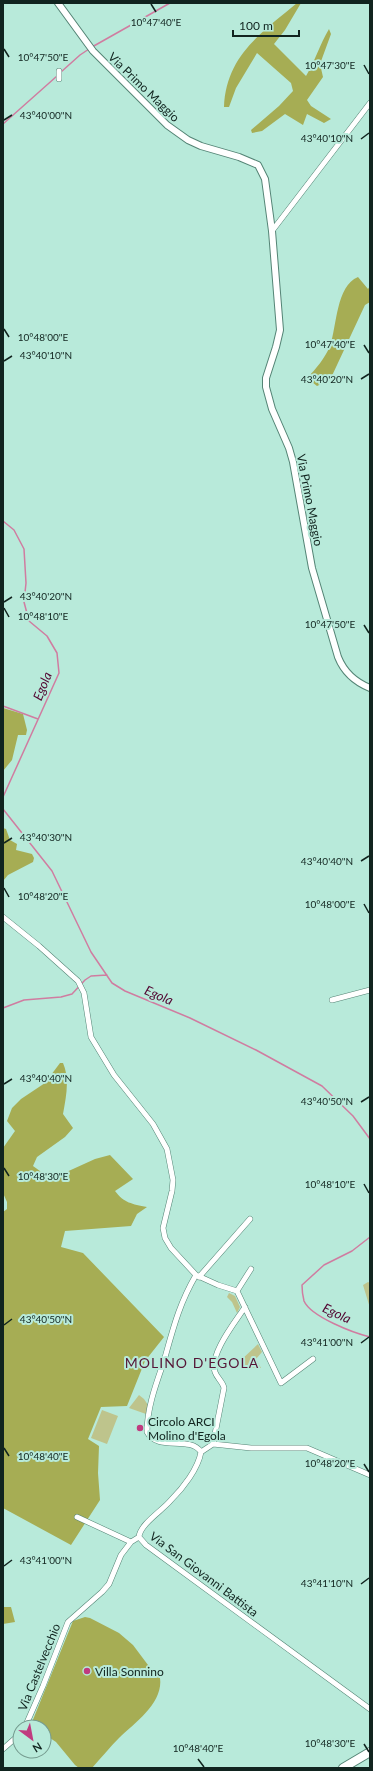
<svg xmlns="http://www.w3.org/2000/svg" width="373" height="1771" font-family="Lato,sans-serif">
  <rect width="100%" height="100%" fill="#b8eada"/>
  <!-- green -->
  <path fill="#bec48c" d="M368 1282 370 1283V1308L363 1285Z
    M229 1293 235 1296 240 1307 237 1313 232 1302 227 1297Z
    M258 1344 262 1352 256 1359 261 1368 243 1367 241 1360Z
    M139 1395 144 1399 148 1405 146 1414 129 1408Z
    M102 1410 118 1416 107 1444 91 1438Z"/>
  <!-- forest -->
  <path fill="#a6ad54" d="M297 3H301L285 30 274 44 306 76C315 61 320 44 329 29L331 34 320 64 323 77 307 100 311 106 331 119 324 123 307 114 303 125 285 114 262 131 252 133 251 130 279 106 293 91 291 83 257 53 236 88 229 107H224C226 56 261 33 297 3Z
    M358 277 368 289 370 286V302L365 305 330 380 317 386 307 378C316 369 325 358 330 346 337 326 336 286 358 277Z
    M3 708 23 714 27 730 26 735H18L12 760 3 771Z
    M3 828 6 829 10 840 17 844 16 850 32 854 34 858 33 862 8 875 3 881Z
    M60 1063H63C70 1079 66 1097 63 1114L73 1128 65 1137 37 1157 33 1166 51 1179 95 1159 110 1155 133 1179 115 1191C124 1203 132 1204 147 1207L137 1214 131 1226 65 1231 61 1247 83 1253 164 1337 145 1361 127 1406 101 1407 88 1439 99 1446 98 1473 100 1500 71 1545 3 1508V1212L7 1209V1202L3 1193V1148L15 1131 7 1121 12 1108 21 1099 45 1083Z
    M3 1607H11L15 1622 3 1624Z
    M85 1617 90 1618 119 1633 133 1645 151 1669 158 1670C169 1699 138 1720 119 1738 110 1747 101 1758 92 1768H79L75 1765 56 1742 44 1734V1727H30L73 1621Z"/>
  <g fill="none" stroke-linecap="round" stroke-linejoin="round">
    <!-- stream -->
    <path stroke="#d07ca0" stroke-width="1.5" d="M92 47 170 3
      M61 72 80 55 89 49
      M3 124 57 76
      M3 521 14 530 24 549 26 583 24 602 29 621 47 636 57 653 59 673 3 797
      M3 706 38 719
      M3 805V809L52 871 91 952 112 983 125 991 190 1018 256 1050 322 1086 353 1116 370 1139
      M3 1008 24 1000 61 997 72 994 85 980 91 976 107 975
      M370 1237 352 1251 324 1265 302 1285C302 1290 303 1297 304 1301 311 1317 354 1333 370 1337"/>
    <!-- minor casing -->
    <g stroke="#548475" stroke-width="6">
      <path id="minor" d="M59 79V71
        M272 231 370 103
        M3 917 39 946 78 981 84 993 91 1037 114 1075 153 1124 167 1149 173 1180 172 1191 163 1228 165 1238 171 1248 196 1275 218 1285 237 1291 281 1383 313 1359
        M332 1000 370 990
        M196 1275C179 1304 173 1329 164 1361 156 1384 147 1408 147 1432 157 1452 190 1435 201 1452
        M199 1277 250 1219
        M237 1291 251 1269
        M213 1444 224 1388C223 1382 217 1378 215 1372 209 1354 236 1321 245 1307
        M201 1452 213 1444 251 1448H307L370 1475
        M77 1517 131 1542
        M139 1537 146 1545 370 1709
        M139 1537C140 1524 163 1510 171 1500 183 1488 198 1469 201 1452
        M25 1727 43 1686 68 1622 102 1592 109 1584 121 1555 131 1542 139 1537
        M3 1749 20 1734"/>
    </g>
    <!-- tertiary casing -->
    <g stroke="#548475" stroke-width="8">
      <path id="tertiary" d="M58 3 93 51 167 125 188 140 201 146 239 157 258 165 265 179 272 231 280 330 276 347 266 378V387L272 409 289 448 293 462 312 568 338 657C344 672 355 682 370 688"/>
    </g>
    <!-- primary casing -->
    <g stroke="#548475" stroke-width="10">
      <path id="primary" d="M343 1768 370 1752"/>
    </g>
    <!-- minor -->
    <use href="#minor" stroke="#fff" stroke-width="5"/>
    <!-- tertiary -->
    <use href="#tertiary" stroke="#fff" stroke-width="6"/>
    <!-- primary -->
    <use href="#primary" stroke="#fff" stroke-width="8"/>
  </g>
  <!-- ticks -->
  <path fill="none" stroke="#11241f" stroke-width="1.5" d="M151 4 156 12M4 49 9 57M364 65 369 74M4 120 12 115M361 139 369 133M4 329 9 337M364 345 369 353M4 361 12 356M361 379 369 374M4 602 12 597M4 608 9 617M364 625 369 633M4 843 12 838M361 861 369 856M4 888 9 897M364 904 369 913M4 1084 12 1079M361 1102 369 1097M4 1168 9 1176M364 1184 369 1193M4 1325 12 1319M361 1343 369 1337M4 1448 9 1456M364 1464 369 1472M4 1566 12 1560M361 1584 369 1578M364 1744 369 1752M198 1759 204 1767"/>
  <!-- markers -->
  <g fill="#c03b7f" stroke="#b8eada" stroke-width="1.5">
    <circle cx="140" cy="1428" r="4"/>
    <circle cx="87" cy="1671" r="4"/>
  </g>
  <g text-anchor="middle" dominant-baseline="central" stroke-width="4" stroke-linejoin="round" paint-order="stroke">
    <!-- street labels -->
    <g font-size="12" fill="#11241f" stroke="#b8eada">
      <text transform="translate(144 87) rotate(44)">Via Primo Maggio</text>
      <text transform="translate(310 500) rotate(79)">Via Primo Maggio</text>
      <text transform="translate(204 1574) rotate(37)">Via San Giovanni Battista</text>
      <text transform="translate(39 1667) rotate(-68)">Via Castelvecchio</text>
    </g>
    <!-- poi labels -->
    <g font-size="12" fill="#11241f" stroke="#b8eada" text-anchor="start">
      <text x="148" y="1421">Circolo ARCI<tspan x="148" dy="14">Molino d'Egola</tspan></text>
      <text x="95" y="1671">Villa Sonnino</text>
    </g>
    <!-- water labels -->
    <g font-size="13" font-style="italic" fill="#520531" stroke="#b8eada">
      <text transform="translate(42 686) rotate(-68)">Egola</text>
      <text transform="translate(159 995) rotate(23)">Egola</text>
      <text transform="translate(337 1313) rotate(25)">Egola</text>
    </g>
    <!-- quarter labels -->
    <g font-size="14" letter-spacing="1" fill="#551536" stroke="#b8eada">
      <text x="192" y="1362">MOLINO D'EGOLA</text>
    </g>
  </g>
  <g font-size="10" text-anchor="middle" fill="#11241f" stroke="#b8eada" stroke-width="4" stroke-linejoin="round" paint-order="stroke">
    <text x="156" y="26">10°47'40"E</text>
    <text x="43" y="61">10°47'50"E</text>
    <text x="330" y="69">10°47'30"E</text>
    <text x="46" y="119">43°40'00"N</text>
    <text x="327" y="142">43°40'10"N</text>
    <text x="43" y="341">10°48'00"E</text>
    <text x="330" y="348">10°47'40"E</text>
    <text x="46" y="359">43°40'10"N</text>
    <text x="327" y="383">43°40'20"N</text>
    <text x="46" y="600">43°40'20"N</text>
    <text x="43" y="620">10°48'10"E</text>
    <text x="330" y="628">10°47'50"E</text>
    <text x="46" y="841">43°40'30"N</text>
    <text x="327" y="865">43°40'40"N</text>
    <text x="43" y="900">10°48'20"E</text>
    <text x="330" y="908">10°48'00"E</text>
    <text x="46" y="1082">43°40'40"N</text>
    <text x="327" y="1105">43°40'50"N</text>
    <text x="43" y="1180">10°48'30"E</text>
    <text x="330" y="1188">10°48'10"E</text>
    <text x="46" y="1323">43°40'50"N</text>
    <text x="327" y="1346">43°41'00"N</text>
    <text x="43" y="1460">10°48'40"E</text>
    <text x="330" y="1467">10°48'20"E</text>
    <text x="46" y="1564">43°41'00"N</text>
    <text x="327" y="1587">43°41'10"N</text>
    <text x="330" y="1747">10°48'30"E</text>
    <text x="198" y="1752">10°48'40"E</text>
  </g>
  <!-- border -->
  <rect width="373" height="1771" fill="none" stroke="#11241f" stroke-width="8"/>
  <!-- north arrow -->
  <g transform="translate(32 1739) rotate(148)"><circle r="19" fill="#b8eada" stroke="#759b8f"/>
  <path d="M0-3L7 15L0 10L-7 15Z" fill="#c03b7f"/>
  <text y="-6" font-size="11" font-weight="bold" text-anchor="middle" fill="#11241f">N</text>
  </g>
  <!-- scale -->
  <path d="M233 30v6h66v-6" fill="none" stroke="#11241f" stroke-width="2"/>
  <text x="239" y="30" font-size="12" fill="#11241f" stroke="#b8eada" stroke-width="3" paint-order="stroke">100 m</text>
</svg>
